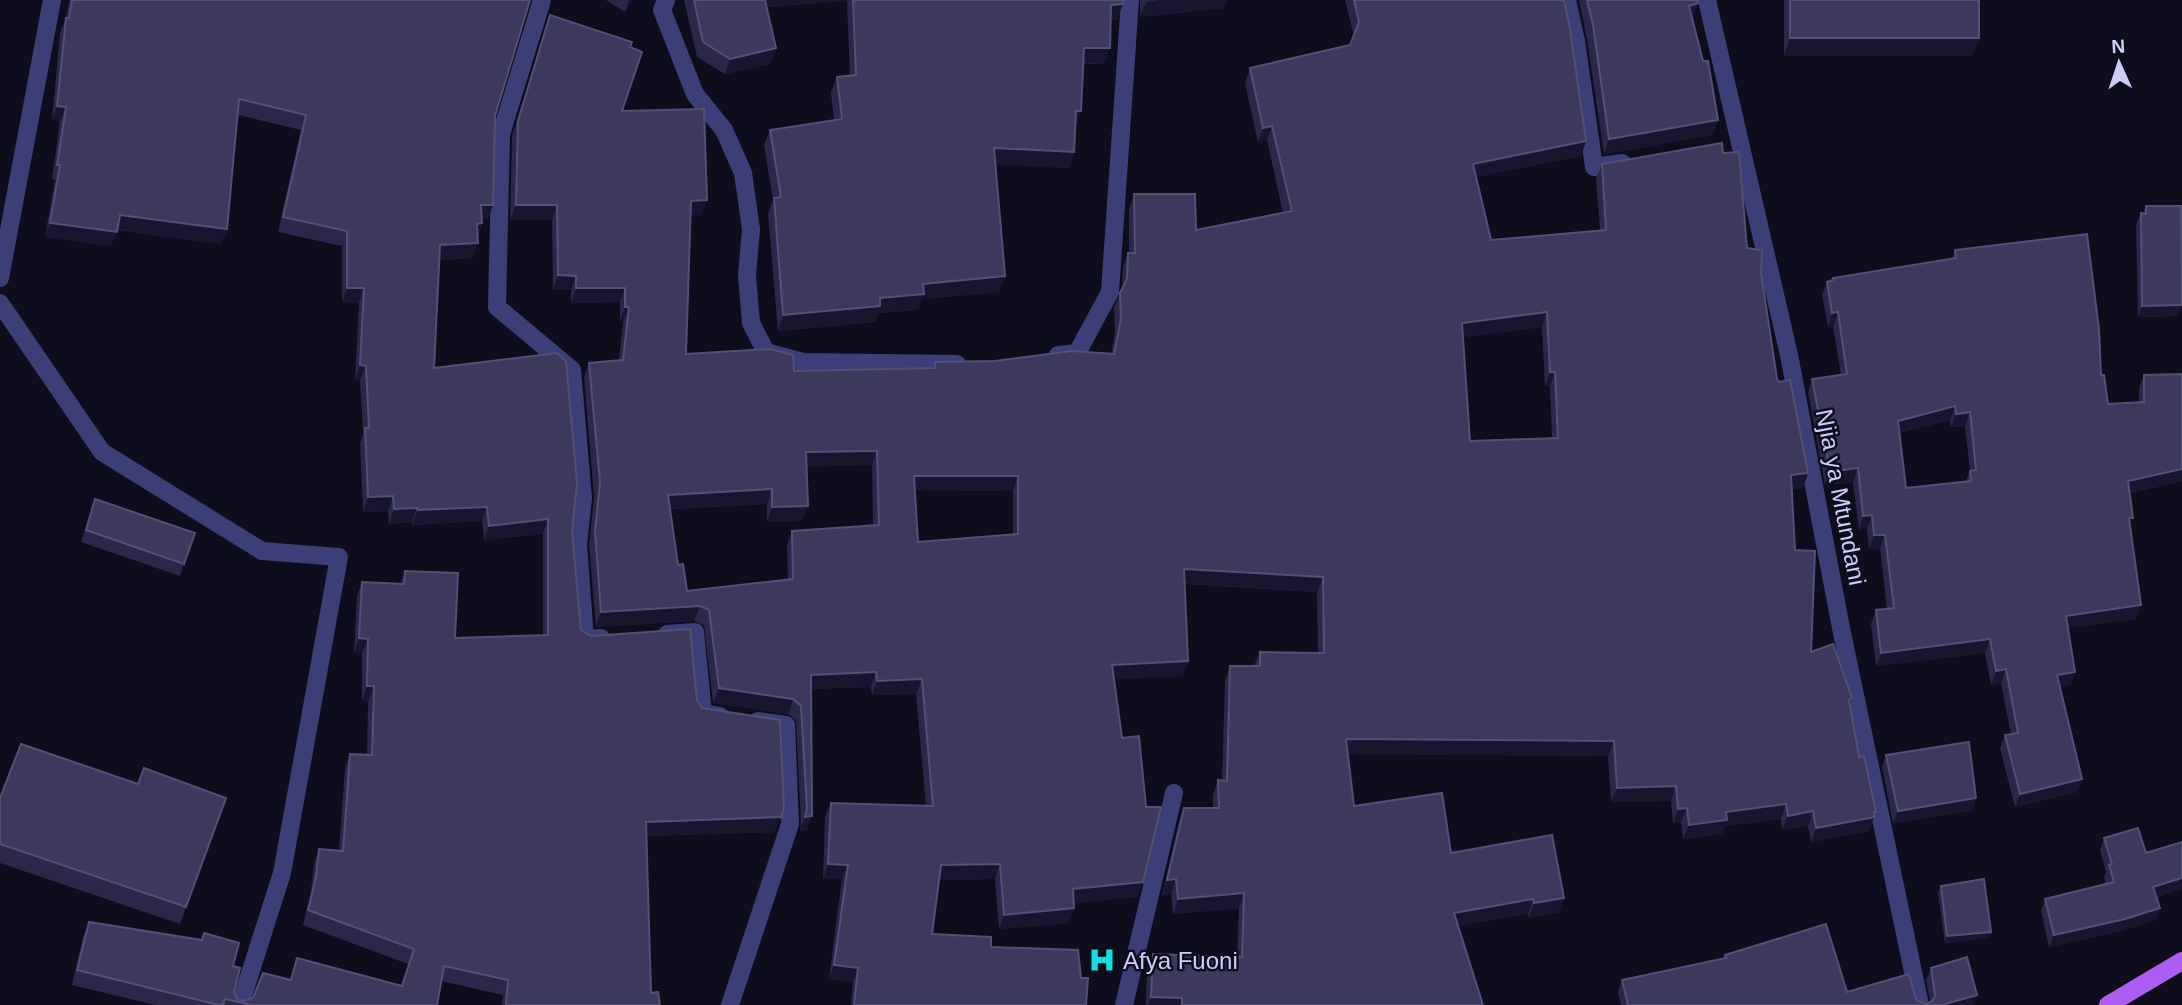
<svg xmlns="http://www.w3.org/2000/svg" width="2182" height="1005" font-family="Helvetica,sans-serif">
  <rect width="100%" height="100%" fill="#0e0d1c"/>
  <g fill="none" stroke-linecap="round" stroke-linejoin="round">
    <!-- street -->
    <path stroke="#3c3f77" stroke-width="18" d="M542 0 501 134 497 307 572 370 583 498 578 545 585 639 601 638
      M666 0 662 10 695 94 724 130 743 173 751 229 747 275 751 323 766 352 803 362 957 364
      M1567 0 1576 41 1594 167 1622 163
      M1707 0 1789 355 1842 633 1920 1005
      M0 278 52 0
      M0 303 102 452 262 551 339 557 282 873 240 1005
      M1058 355 1077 353 1110 292 1130 0
      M667 634 695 632 703 713 720 716
      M730 1005 790 824 786 725 758 721
      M1124 1005 1174 793"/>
    <!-- primary -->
    <path stroke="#ad5df1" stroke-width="18" d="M2108 1005 2182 961"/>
  </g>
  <!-- wall -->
  <path fill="#2a2748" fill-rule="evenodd" d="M69 0H530L495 116 488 219H482V223L478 236 473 258 440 260 434 368 572 531 581 630 697 700 775 832 646 836 651 993 660 1005H502L503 995 441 981 437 1005H155L72 985 83 937 89 922 201 940 204 933 233 966 234 992 237 999 243 1001 253 998 290 980 297 958 401 985 408 964 303 925 311 892 314 864 319 849 339 851 345 768 350 754 367 755 368 701 362 700V653H354L357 596 362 582 400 584 405 571 455 638 543 635V534L484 540 482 521 412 525V522L389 524 388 511 363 512 360 443 363 434 360 380H355L359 303H342V246L278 232 301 130 238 115 227 229 221 244 117 230 111 246 45 237 55 180 52 179 60 121 52 120 60 33 66 18Z
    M606 0H633L625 12Z
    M684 0H1124L1117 20H1111L1104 64H1083L1075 127 1074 152 1069 168 995 164 1005 276 999 292 922 299 918 310 878 313 875 322 778 331 768 213 773 200 764 145 770 130 834 120 831 92 837 77 850 75 847 1 766 7 776 48 770 64 725 74 697 57Z
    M1140 0H1227L1224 8 1140 17Z
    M1345 0H1564L1586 141 1581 156 1476 177 1491 240 1600 231 1596 178 1602 164 1723 153 1747 248 1761 273 1777 379 1803 488 1792 489 1795 550 1811 652 1852 698 1850 705 1859 757 1876 812 1869 831 1811 842 1808 826 1782 830 1781 819 1725 826 1722 834 1683 839 1681 822 1673 823 1671 801 1611 802 1608 756 1347 754 1354 806 1451 853 1559 912 1529 918 1528 914 1458 926 1483 1005H1146L1147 968 1153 954 1237 957 1239 908 1173 914 1171 894 1162 895 1179 822 1184 808H1213V795L1218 780H1222L1225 681 1230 666H1254L1260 652 1318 653 1317 592 1185 584 1183 676 1114 679 1138 897 1074 903 1069 923 999 929 995 879 939 880 932 934 991 947 1081 978 1086 1005H851L853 982 829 979 842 879H823L825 817 831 803 926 806 916 694 872 695 871 687 811 689 807 831H800L801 824 796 720 788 714 713 703 704 625 694 621 596 627 589 545 594 497 584 377 589 363 619 361 623 322 620 321V302L571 303V290H553L552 220H510L512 136 550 15 630 47 622 111 701 215H691L686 354 794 371 933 368 935 362 995 361 1111 354 1115 333 1114 308 1122 289 1123 267 1128 253H1129V209L1134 194 1196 230 1283 213 1267 140 1258 142 1245 83 1250 68 1350 45 1354 36ZM1542 327 1545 386H1550L1552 438 1470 441 1463 337ZM872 465 873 526 792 531 787 546 788 579 687 591 678 565 670 509 767 504V522L802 521 807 466ZM915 490 1013 491V534L918 542Z
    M1579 0H1697L1698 3 1692 18 1718 120 1713 135 1604 154 1587 39Z
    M1784 0H1979V38L1972 56H1784Z
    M2146 206 2182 305 2178 316 2138 317 2136 224 2141 213H2143Z
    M1955 250 2101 375 2108 404 2139 402V388L2144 375 2182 481 2130 493V526L2136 619 2068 628 2071 685 2060 687 2082 779 2077 792 2015 807 2000 748 2005 735 2011 734 2001 683 1991 685 1985 653 1876 666 1871 624 1876 610 1887 609 1880 548 1869 549 1867 528 1859 530 1853 482 1825 485 1808 392 1812 379 1841 375 1833 326 1828 327 1822 295 1827 282 1832 281 1833 278 1952 259ZM1950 420 1951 427 1965 426 1970 471 1966 481 1906 488 1899 433Z
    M95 499 195 533 180 576 81 542Z
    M1886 755 1976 798 1972 811 1893 823 1882 767Z
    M138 784 226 798 180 924 0 863V798Z
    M2104 838 2146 853 2182 842V889L2157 897 2160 908 2156 920 2121 931 2049 947 2041 911 2045 899 2106 884 2104 877 2106 872 2100 850Z
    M1941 886 1991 932 1988 938 1945 943 1938 892Z
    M1725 955 1847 992 1916 1000 1926 1004 1930 1002 1926 980 1931 968 1977 995 1973 1005H1621L1618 992 1622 980 1724 959Z"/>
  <!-- shaded-wall -->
  <path fill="#18152f" d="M629 0H633L625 12Z
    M760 0H848L847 1 757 7Z
    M1159 0H1227L1224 8 1140 17 1146 2Z
    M1698 3 1693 18 1684 20 1689 6Z
    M1123 4 1117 20 1105 21 1111 5Z
    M1790 38H1979L1972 56H1784Z
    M776 48 770 64 725 74 730 59Z
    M1084 48H1110L1104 64 1079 63Z
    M57 106 66 107 60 121 52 120Z
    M1076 111H1081L1075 127Z
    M1718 120 1713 135 1604 154 1609 139Z
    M1272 126 1267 140 1258 142 1263 128Z
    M1586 141 1581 156 1468 179 1473 164Z
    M994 148 1074 152 1069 168 988 164Z
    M707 200 701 215H686L691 201Z
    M481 205H493L488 219H476Z
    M516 205H557L552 220H510Z
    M120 215 227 229 221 244 114 229Z
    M50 223 117 232 111 246 45 237Z
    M482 223 477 238V224Z
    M478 243 473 258 435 260 440 245Z
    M558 275 576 276 571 290H553Z
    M1005 276 999 292 922 299 918 310 878 313 875 322 778 331 783 315 880 298 923 284Z
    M347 288H364L359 303H342Z
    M576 288H625L620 302 571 303Z
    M2182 305 2178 316 2138 317 2142 306Z
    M625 307H629L623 322 620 321Z
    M1547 312 1542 327 1456 338 1462 323Z
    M1838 312 1833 326 1828 327 1832 313Z
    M360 365 366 366 360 380H355Z
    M1550 372H1555L1550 386H1545Z
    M1955 406 1950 420 1893 434 1898 421Z
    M1970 412 1965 426 1951 427 1956 414Z
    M877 451 872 465 801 467 806 452Z
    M1858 468 1853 482 1825 485 1830 472Z
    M2182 469V481L2123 494 2128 481Z
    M1808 473 1803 488 1786 490 1791 475Z
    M914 476H1018L1013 491 909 490Z
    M772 489 767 504 663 509 668 495Z
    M393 496 388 511 363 512 368 497Z
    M808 506 802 521 767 522 772 507Z
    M487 507 482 521 412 525 418 510Z
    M417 508 412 522 389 524 394 509Z
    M1872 515 1867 528 1859 530 1863 516Z
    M548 519 543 534 484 540 489 526Z
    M1874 535H1885L1880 548 1869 549Z
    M1184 569 1323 577 1317 592 1179 583Z
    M2141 605 2136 619 2061 629 2066 616Z
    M700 606 694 621 596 627 601 612Z
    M359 638 368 639 362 653H354Z
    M1990 639 1985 653 1876 666 1881 653Z
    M1188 661 1183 676 1107 680 1112 665Z
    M2006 669 2001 683 1991 685 1996 671Z
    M876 672 871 687 805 689 811 675Z
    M2075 672 2071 685 2052 689 2057 675Z
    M922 679 916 694 872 695 877 681Z
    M367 686H374L368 701 362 700Z
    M719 688 793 699 788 714 713 703Z
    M1346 739 1614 741 1608 756 1340 754Z
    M2082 779 2077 792 2015 807 2020 794Z
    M1676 786 1671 801 1611 802 1617 788Z
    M1976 798 1972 811 1893 823 1898 811Z
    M1786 804 1781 819 1725 826 1722 834 1683 839 1689 825 1726 812Z
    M1687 808 1681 822 1673 823 1678 809Z
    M1813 811 1808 826 1782 830 1788 816Z
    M1876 812 1869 831 1811 842 1816 828Z
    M812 816 807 831H800L805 817Z
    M781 817 775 832 640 836 646 822Z
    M828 864 848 865 842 879H823Z
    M1000 864 995 879 936 880 941 865Z
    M2182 878V889L2149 899 2153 887Z
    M1176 879 1171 894 1162 895 1167 880Z
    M1143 882 1138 897 1067 904 1073 889Z
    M1244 893 1239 908 1173 914 1178 899Z
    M1564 898 1559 912 1529 918 1534 903Z
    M1533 899 1528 914 1449 928 1454 913Z
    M1074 908 1069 923 999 929 1004 915Z
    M2160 908 2156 920 2121 931 2049 947 2054 935Z
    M1991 932 1988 938 1945 943 1947 936Z
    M834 965 858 968 853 982 829 979Z
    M1977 995 1973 1005H1942Z
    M1151 997 1182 998 1180 1005H1148Z"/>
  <!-- building -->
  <path fill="#3c395c" stroke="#525075" stroke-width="2" fill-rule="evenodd" d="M72 0H530L495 116 493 205H481L482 223 477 224 478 243 440 245 434 368 557 353 566 361 577 483 572 531 581 630 591 636 690 629 697 700 702 708 780 720 784 808 781 817 646 822 651 993 658 992 660 1005H506L508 980 444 966 437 1005H252L225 999 223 1005H219L77 970 89 922 202 940 204 933 239 943 233 966 240 968 234 992 237 999 243 1001 253 998 263 973 291 980 297 958 402 986 414 949 308 910 316 877 319 849 343 851 350 754 372 755 374 686H367L368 639 359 638 362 582 404 584 405 571 458 573 455 638 548 635V519L489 526 487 507 418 510 417 508 394 509 393 496 368 497 365 428H369L366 366 360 365 364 288H347V231L283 217 306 115 239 99 227 229 120 215 117 232 50 223 60 165H57L66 107 57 106 66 18H69Z
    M694 0H765L776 48 730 59 703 42Z
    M853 0H1124L1123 4 1111 5 1110 48H1084L1081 111H1076L1074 152 994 148 1005 276 923 284 924 294 880 298V306L783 315 774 198 781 197 770 130 842 119 837 77 856 75Z
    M1354 0H1564L1570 29 1586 141 1473 164 1491 240 1606 230 1602 164 1722 143 1723 153 1739 152 1747 248 1762 250 1761 273 1777 379 1779 382 1790 380 1808 473 1791 475 1795 550 1815 551 1811 652 1833 644 1852 698 1849 700 1859 757 1864 756 1876 812H1874L1875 817 1816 828 1813 811 1788 816 1786 804 1726 812 1727 820 1689 825 1687 808 1678 809 1676 786 1617 788 1614 741 1346 739 1354 806 1442 793 1451 853 1552 835 1564 898 1534 903 1533 899 1454 913 1483 1005H1182V998L1151 997 1153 954 1242 957 1244 893 1178 899 1176 879 1167 880 1184 808H1219L1218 780 1227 781 1230 666H1260V652L1324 653 1323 577 1184 569 1188 661 1112 665 1122 738 1139 736 1146 807H1161L1143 882 1073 889 1074 908 1004 915 1000 864 941 865 932 934 991 937V947L1078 950 1081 978H1088L1086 1005H854L858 968 834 965 848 865 828 864 831 803 933 806 922 679 877 681 876 672 811 675 812 816 805 817 807 809 801 706 793 699 719 688 709 610 700 606 601 612 595 531 600 482 589 363 623 360 629 307H625V288H576V276L558 275 557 205H516L518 121 550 15 632 42 630 47 642 52 622 111 704 109 707 200 691 201 686 354 770 349 793 355 794 371 935 368V362L995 361 1072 351 1114 354 1121 319 1120 293 1127 279 1128 253H1135L1134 194H1195L1196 230 1292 211 1272 126 1263 128 1250 68 1350 45 1359 22ZM1547 312 1550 372H1555L1558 438 1470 441 1462 323ZM877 451 879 525 792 531 793 579 687 591 683 564 678 565 668 495 772 489V507L808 506 806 452ZM914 476H1018V534L918 542Z
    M1587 0H1697L1698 3 1689 6 1703 61H1708L1718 120 1609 139 1593 25Z
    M1790 0H1979V38H1790Z
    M2146 206H2181L2182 305 2142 306 2141 213 2146 214Z
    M2087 234 2099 329 2101 375H2104L2108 404 2144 402V375L2182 374V469L2128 481 2133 518H2129L2141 605 2066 616 2075 672 2057 675 2082 779 2020 794 2005 735 2018 733 2006 669 1996 671 1990 639 1881 653 1876 610 1894 608 1885 535H1874L1872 515 1863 516 1858 468 1830 472 1812 379 1847 374 1838 312 1832 313 1827 282 1833 280V278L1956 258 1955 250ZM1955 406 1956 414 1970 412 1976 470 1970 471 1971 481 1906 488 1898 421Z
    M95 499 195 533 184 564 86 530Z
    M1969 742 1976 798 1898 811 1886 755Z
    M21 744 138 784 144 768 226 798 186 907 0 844V798Z
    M2138 828 2146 853 2182 842V878L2153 887 2160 908 2125 919 2054 935 2045 899 2114 882 2109 865 2112 864 2104 838Z
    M1984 879 1991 932 1947 936 1941 886Z
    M1826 924 1847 992 1909 974 1916 1000 1926 1004 1931 1002 1935 996 1931 968 1967 957 1977 995 1942 1005H1628L1622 980 1726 958 1725 955Z"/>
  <!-- icons -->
  <defs>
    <g id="hospital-bare" transform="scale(2.1)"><path d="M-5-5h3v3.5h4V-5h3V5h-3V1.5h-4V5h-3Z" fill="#14dcdf" stroke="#0e0d1c" stroke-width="2.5" paint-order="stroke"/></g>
  </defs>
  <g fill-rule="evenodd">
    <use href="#hospital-bare" x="1102" y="960"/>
  </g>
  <g text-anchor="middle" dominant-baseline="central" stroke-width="5" stroke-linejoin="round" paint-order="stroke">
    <!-- street labels -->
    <g font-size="24" fill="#cdccfb" stroke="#0e0d1c">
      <text transform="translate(1841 497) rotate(79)">Njia ya Mtundani</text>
    </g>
    <!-- poi labels -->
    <g font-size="24" fill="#cdccfb" stroke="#0e0d1c" text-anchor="start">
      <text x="1123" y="960">Afya Fuoni</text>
    </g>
  </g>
  <!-- north arrow -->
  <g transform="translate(2119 63) rotate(357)" stroke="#0e0d1c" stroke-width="5" paint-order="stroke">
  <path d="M0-5L12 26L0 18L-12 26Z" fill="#cdccfb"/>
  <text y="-10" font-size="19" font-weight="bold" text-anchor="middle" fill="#cdccfb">N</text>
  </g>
</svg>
